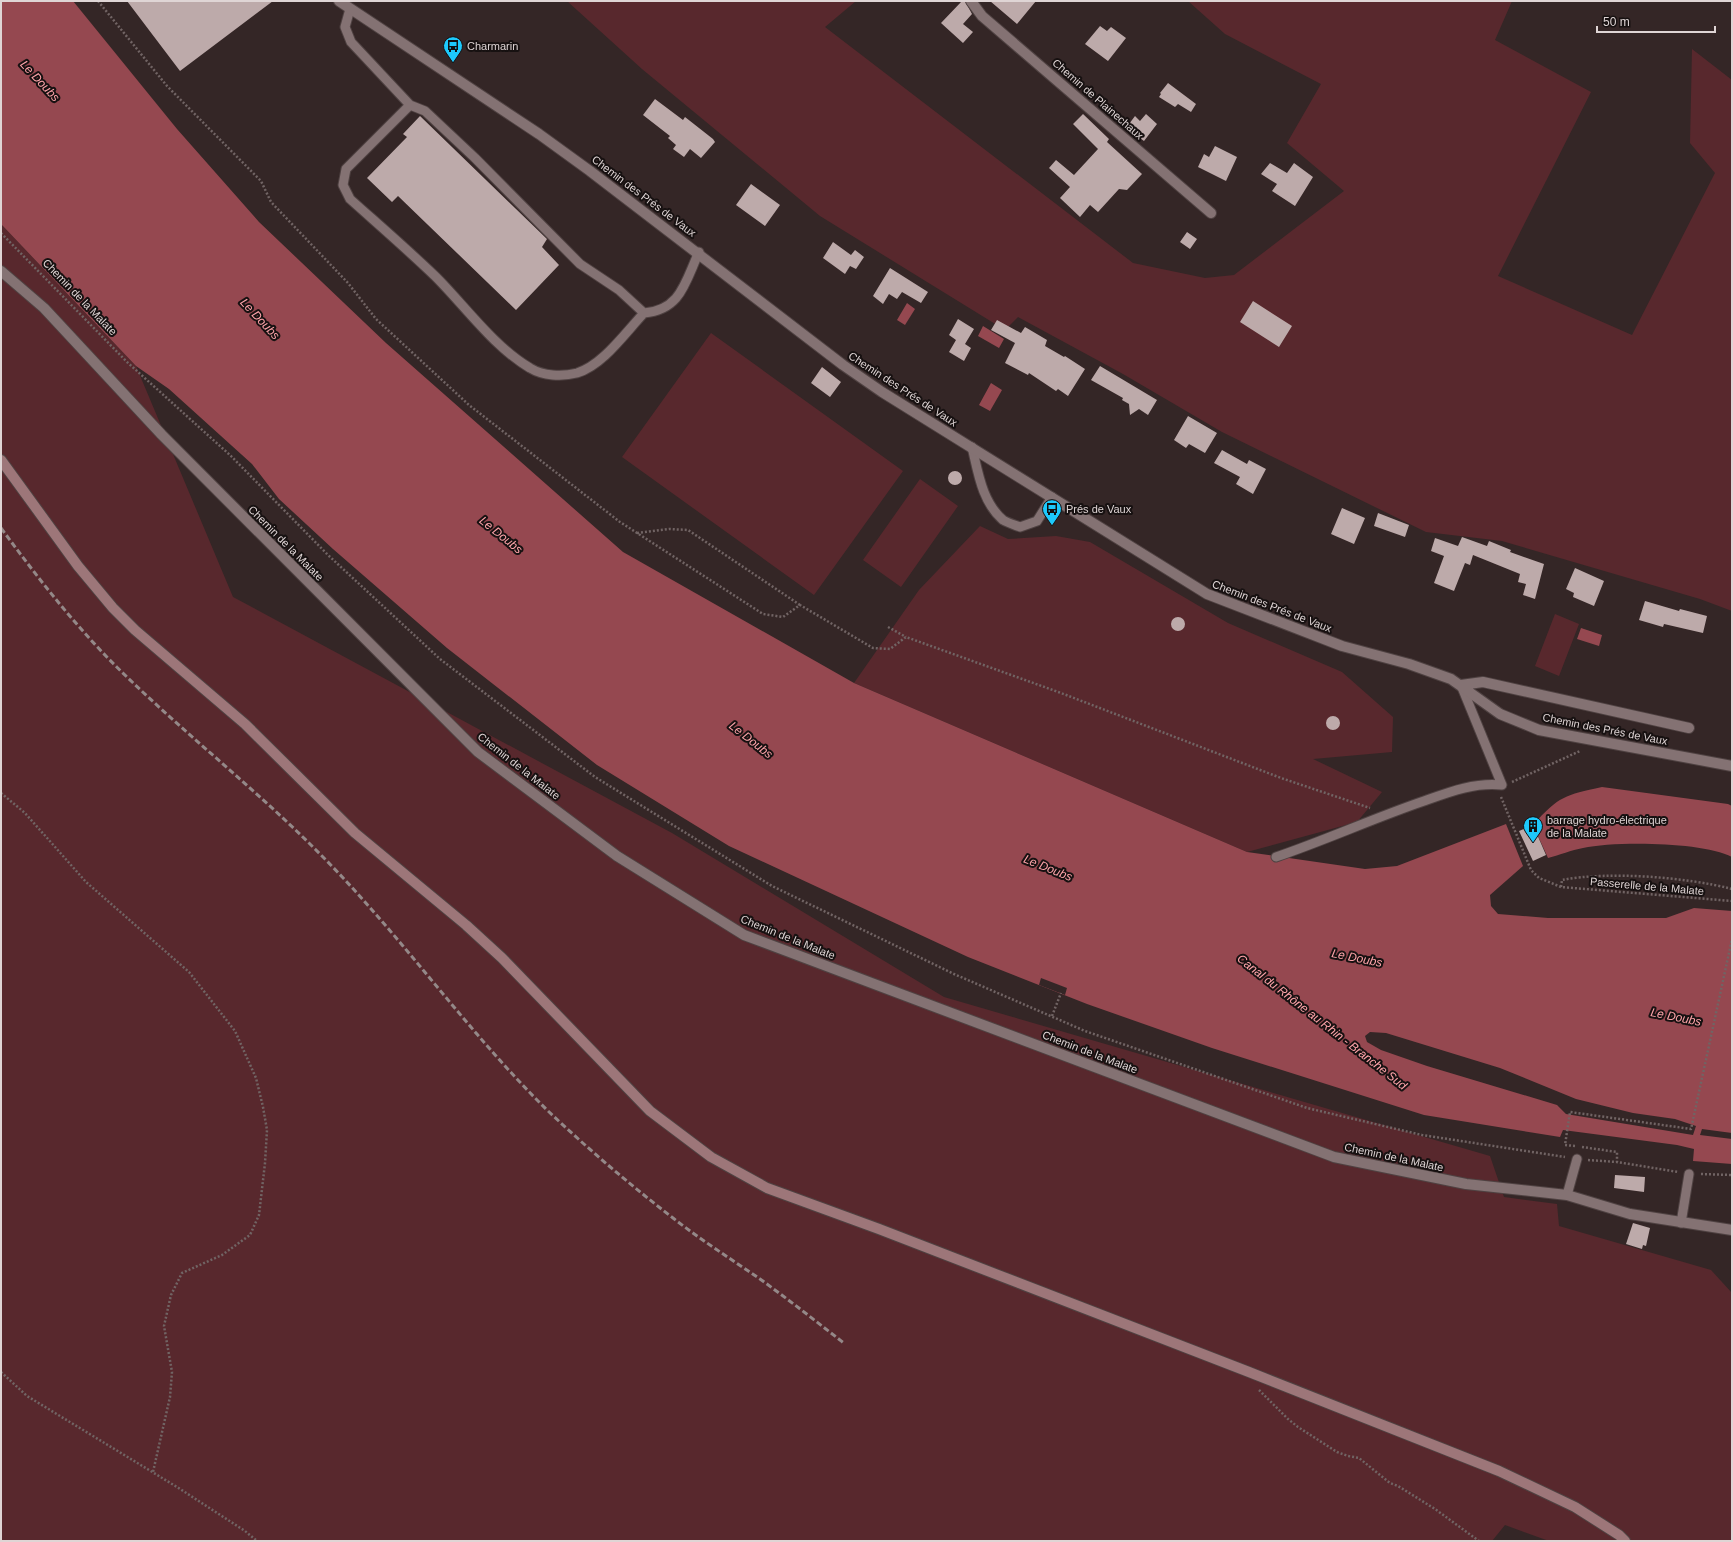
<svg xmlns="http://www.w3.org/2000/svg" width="1733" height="1542" font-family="Helvetica,sans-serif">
  <rect width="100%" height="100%" fill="#342626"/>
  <!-- green -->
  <path fill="#58282d" d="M567 1H856L825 27 1133 263 1205 278 1234 275 1344 191 1287 143 1321 84 1225 34 1188 1H1512L1495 40 1591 92 1498 276 1632 335 1715 173 1690 143 1692 49 1732 80V611L1700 599 1502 541 1426 532 1222 432 1123 374 1018 317 1005 330 820 216 642 69Z
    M1 224 136 366 233 597 672 833 944 997 1490 1156 1504 1197 1557 1204 1559 1226 1711 1270 1732 1293V1541H1549L1505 1525 1492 1541H1Z
    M711 333 903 471 814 595 622 457Z
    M920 479 958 506 901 587 863 560Z
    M980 526 1008 539 1056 536 1090 542 1228 623 1342 672 1393 717 1392 752 1313 759 1382 792 1357 822 1247 852 854 683 919 590Z
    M1555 614 1579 624 1559 676 1535 666Z"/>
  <!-- water -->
  <path fill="#954850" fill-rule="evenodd" d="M1 1H73L177 129 259 222 386 343 623 552 854 683 1247 852 1365 869 1397 866 1506 824 1523 866 1490 895 1491 906 1498 914 1548 918H1666L1694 908 1732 911V1133L1702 1129 1700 1135 1732 1139V1164L1693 1161 1694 1149 1677 1145 1563 1130 1560 1137 1424 1115 1212 1048 1087 1004 968 957 729 846 597 765 447 648 333 549 279 499 252 464 169 389 136 366 1 224ZM1370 1032 1386 1033 1500 1068 1576 1099 1633 1113 1675 1119 1696 1126 1693 1135 1566 1114 1557 1105 1427 1066 1381 1050 1367 1042 1365 1036Z
    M907 303 915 309 905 325 897 320Z
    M983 326 1004 339 999 348 978 336Z
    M991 383 1002 390 990 411 979 405Z
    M1581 628 1602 635 1599 646 1577 639Z
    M1602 787 1728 804 1732 806V857C1703 842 1616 841 1583 848 1571 850 1560 855 1548 858L1533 825C1559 796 1565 795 1602 787Z"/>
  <!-- pier -->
  <path fill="#342626" d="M1041 978 1067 988 1065 995 1039 985Z"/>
  <!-- building -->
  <path fill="#bdaaaa" d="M127 1H273L180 71Z
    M962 1H965L972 14 963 24 973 32 963 43 941 23Z
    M990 1H1036L1017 24Z
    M1100 26 1107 31 1111 27 1126 38 1108 61 1085 44Z
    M1168 83 1196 104 1191 112 1178 104 1175 107 1159 97 1161 94 1160 93Z
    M655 99 683 120 685 117 713 139 715 142 701 158 690 149 684 157 673 149 676 145 668 138 670 136 643 115Z
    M1083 114 1109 139 1107 142 1142 174 1127 190 1119 189 1098 212 1090 205 1080 217 1060 198 1070 187 1049 168 1056 160 1074 175 1098 149 1073 124Z
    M1146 114 1157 124 1144 141 1126 128 1135 116 1140 121Z
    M420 116 547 239 542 247 559 265 516 310 398 196 392 202 367 178 407 137 403 134Z
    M1215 146 1237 157 1226 181 1198 167 1204 154 1209 157Z
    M1270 163 1287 173 1294 163 1313 177 1295 206 1272 191 1277 184 1261 174Z
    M751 184 780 205 765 226 736 205Z
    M1187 232 1197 239 1190 249 1180 242Z
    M833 242 851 255 855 250 864 257 856 269 850 266 845 274 823 258Z
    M890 268 928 292 921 303 902 292 897 299 889 294 883 304 873 296Z
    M1253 301 1292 326 1279 347 1240 322Z
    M958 319 974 329 965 344 971 348 964 361 949 352 956 340 949 335Z
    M997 320 1021 333 1025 327 1047 340 1045 346 1064 357 1065 356 1085 369 1068 396 1058 389 1056 391 1029 373 1028 375 1005 363 1015 343 991 330Z
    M1100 366 1157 400 1148 415 1139 409 1130 415 1129 404 1122 400 1123 398 1091 380Z
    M822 367 841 382 830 397 811 383Z
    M1188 416 1217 433 1205 453 1189 444 1186 448 1174 440Z
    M1222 450 1247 464 1249 460 1266 469 1253 494 1236 484 1240 477 1214 463Z
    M948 478a7 7 0 1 1 14 0a7 7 0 1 1-14 0Z
    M1342 508 1365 518 1354 544 1331 534Z
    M1378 513 1409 525 1405 537 1374 526Z
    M1462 537 1487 546 1489 541 1511 550 1510 552 1544 564 1535 599 1523 595 1526 584 1518 582 1520 574 1473 555 1470 565 1465 563 1454 591 1434 583 1444 556 1431 551 1435 538 1458 546Z
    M1575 568 1604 581 1594 606 1573 597 1574 593 1566 589Z
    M1645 601 1679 611 1680 609 1707 616 1703 633 1664 624 1663 627 1639 620Z
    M1171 624a7 7 0 1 1 14 0a7 7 0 1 1-14 0Z
    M1326 723a7 7 0 1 1 14 0a7 7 0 1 1-14 0Z
    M1533 825 1546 855 1533 861 1519 831Z
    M1615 1175 1645 1177 1644 1192 1614 1188Z
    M1633 1223 1650 1228 1646 1246 1643 1245 1642 1249 1626 1244Z"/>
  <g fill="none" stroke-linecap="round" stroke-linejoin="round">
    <!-- service casing -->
    <g stroke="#4f4242" stroke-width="11">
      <path id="service" d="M350 9 345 27 351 42 410 105 346 169 343 185 350 199C379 225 408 250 436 277 465 306 494 347 530 368 543 376 562 377 577 373 603 365 625 333 644 313
        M410 105 425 111 475 158 580 264 619 290 644 313C681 310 685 282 699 252
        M972 447C978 472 982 502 1003 520 1008 523 1015 525 1020 527L1037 521 1052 497
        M1276 857C1326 840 1374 818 1424 801 1449 792 1475 782 1502 785L1461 685
        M1567 1195 1577 1159
        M1681 1223 1689 1174"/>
    </g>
    <!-- minor casing -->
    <g stroke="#4f4242" stroke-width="12">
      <path id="minor" d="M339 1 539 134 590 171 843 365 882 392 1207 594 1342 646 1409 664 1451 679 1500 714 1539 730 1732 766
        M971 1 982 16 1211 213
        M1 271 44 308 162 435 478 752 617 856 744 935 1334 1157 1466 1184 1567 1195 1630 1214 1732 1230
        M1461 685 1483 682 1689 728"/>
    </g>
    <!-- secondary casing -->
    <g stroke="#4f4242" stroke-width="12">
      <path id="secondary" d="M1 460 78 566 113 608 135 630 245 724 355 833 466 925 502 958 650 1111 711 1157 767 1188 879 1229 1249 1372 1499 1471 1575 1507 1619 1535 1625 1541"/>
    </g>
    <!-- path -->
    <path stroke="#716464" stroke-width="2.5" stroke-dasharray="2 2" stroke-linecap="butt" d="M98 1 167 86 261 181 271 202 348 283 376 319 469 405 620 522 763 614 783 617 800 605 873 648 890 649 906 637 1061 693 1281 778 1370 808
      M1 233 127 362 231 456 328 555 440 659 595 777 772 886 954 974 1085 1031 1307 1108 1422 1135 1565 1157
      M637 533 669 529 688 530 800 605
      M888 627 906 637
      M1512 782 1580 751
      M1 793 25 813 86 882 189 972 235 1031 256 1078 263 1107 267 1130 265 1163 259 1215 250 1235 222 1255 182 1273 171 1295 164 1326 172 1372 170 1397 153 1472
      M1501 797 1531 870 1539 878 1561 887 1732 901
      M1561 887 1562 880C1608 871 1686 877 1732 889
      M1052 1016 1061 993
      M1575 1146 1565 1145 1570 1112 1691 1129 1732 939
      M1582 1147 1617 1152V1162
      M1588 1160 1617 1162 1678 1172
      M1701 1174 1732 1175
      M1 1372 27 1396 177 1487 245 1531 257 1541
      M1259 1390 1288 1419 1298 1427 1337 1452 1348 1456 1359 1458 1390 1483 1398 1486 1435 1509 1479 1541"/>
    <!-- service -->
    <use href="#service" stroke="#847273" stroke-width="9"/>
    <!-- minor -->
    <use href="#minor" stroke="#847273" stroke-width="10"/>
    <!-- secondary -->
    <use href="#secondary" stroke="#9d7679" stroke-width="10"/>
    <!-- rail -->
    <path stroke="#948888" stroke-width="3" stroke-dasharray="6 3" stroke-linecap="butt" d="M1 528C40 581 80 632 127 677 188 736 255 789 315 849 398 931 464 1028 547 1110 587 1148 629 1184 673 1218 701 1240 731 1259 760 1279 789 1300 817 1322 845 1344"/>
  </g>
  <!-- icons -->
  <defs>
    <g id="bus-pin" transform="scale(1)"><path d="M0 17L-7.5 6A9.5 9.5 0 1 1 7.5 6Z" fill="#1dc9fc" stroke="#171111"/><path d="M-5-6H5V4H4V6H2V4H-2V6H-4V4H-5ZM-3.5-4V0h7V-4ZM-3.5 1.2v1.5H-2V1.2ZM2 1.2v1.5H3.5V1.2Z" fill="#111"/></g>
    <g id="building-pin" transform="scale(1)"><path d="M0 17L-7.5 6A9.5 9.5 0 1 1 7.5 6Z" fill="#1dc9fc" stroke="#171111"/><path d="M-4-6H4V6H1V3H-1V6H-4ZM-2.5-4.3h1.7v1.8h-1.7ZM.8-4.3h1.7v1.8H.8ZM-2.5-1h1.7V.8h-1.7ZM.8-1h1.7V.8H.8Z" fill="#111"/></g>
  </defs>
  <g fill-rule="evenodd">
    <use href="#bus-pin" x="453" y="46"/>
    <use href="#bus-pin" x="1052" y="509"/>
    <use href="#building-pin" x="1533" y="826"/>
  </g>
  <g text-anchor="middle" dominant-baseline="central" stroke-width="4" stroke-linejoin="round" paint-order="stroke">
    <!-- poi labels -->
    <g font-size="11" fill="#dfd5d5" stroke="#171111" text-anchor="start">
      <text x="467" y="46">Charmarin</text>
      <text x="1066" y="509">Prés de Vaux</text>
      <text x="1547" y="820">barrage hydro-électrique<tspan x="1547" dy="13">de la Malate</tspan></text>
    </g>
    <!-- street labels -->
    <g font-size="11" fill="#dfd5d5" stroke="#171111">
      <text transform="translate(1098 99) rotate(41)">Chemin de Plainechaux</text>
      <text transform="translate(644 196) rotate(37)">Chemin des Prés de Vaux</text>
      <text transform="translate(80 297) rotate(46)">Chemin de la Malate</text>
      <text transform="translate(903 389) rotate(33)">Chemin des Prés de Vaux</text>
      <text transform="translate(286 543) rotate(45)">Chemin de la Malate</text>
      <text transform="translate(1272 606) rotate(21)">Chemin des Prés de Vaux</text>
      <text transform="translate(1605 729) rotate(11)">Chemin des Prés de Vaux</text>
      <text transform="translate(519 766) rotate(38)">Chemin de la Malate</text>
      <text transform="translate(1647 886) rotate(5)">Passerelle de la Malate</text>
      <text transform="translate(788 937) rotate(22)">Chemin de la Malate</text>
      <text transform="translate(1090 1052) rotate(21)">Chemin de la Malate</text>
      <text transform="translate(1394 1157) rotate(12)">Chemin de la Malate</text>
    </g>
    <!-- water labels -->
    <g font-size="12" font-style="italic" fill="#fea4aa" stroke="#171111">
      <text transform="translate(40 81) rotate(47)">Le Doubs</text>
      <text transform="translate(260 319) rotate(47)">Le Doubs</text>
      <text transform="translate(501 535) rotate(39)">Le Doubs</text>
      <text transform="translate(751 740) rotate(38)">Le Doubs</text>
      <text transform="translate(1048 868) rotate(22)">Le Doubs</text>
      <text transform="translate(1357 958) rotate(11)">Le Doubs</text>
      <text transform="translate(1676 1017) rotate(11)">Le Doubs</text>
      <text transform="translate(1322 1022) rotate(38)">Canal du Rhône au Rhin - Branche Sud</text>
    </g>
  </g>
  <!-- border -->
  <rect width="1733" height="1542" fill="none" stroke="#dfd5d5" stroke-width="4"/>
  <!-- scale -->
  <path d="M1597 26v6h118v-6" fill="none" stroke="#dfd5d5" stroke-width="2"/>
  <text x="1603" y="26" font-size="12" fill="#dfd5d5" stroke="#171111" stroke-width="3" paint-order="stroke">50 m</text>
</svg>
